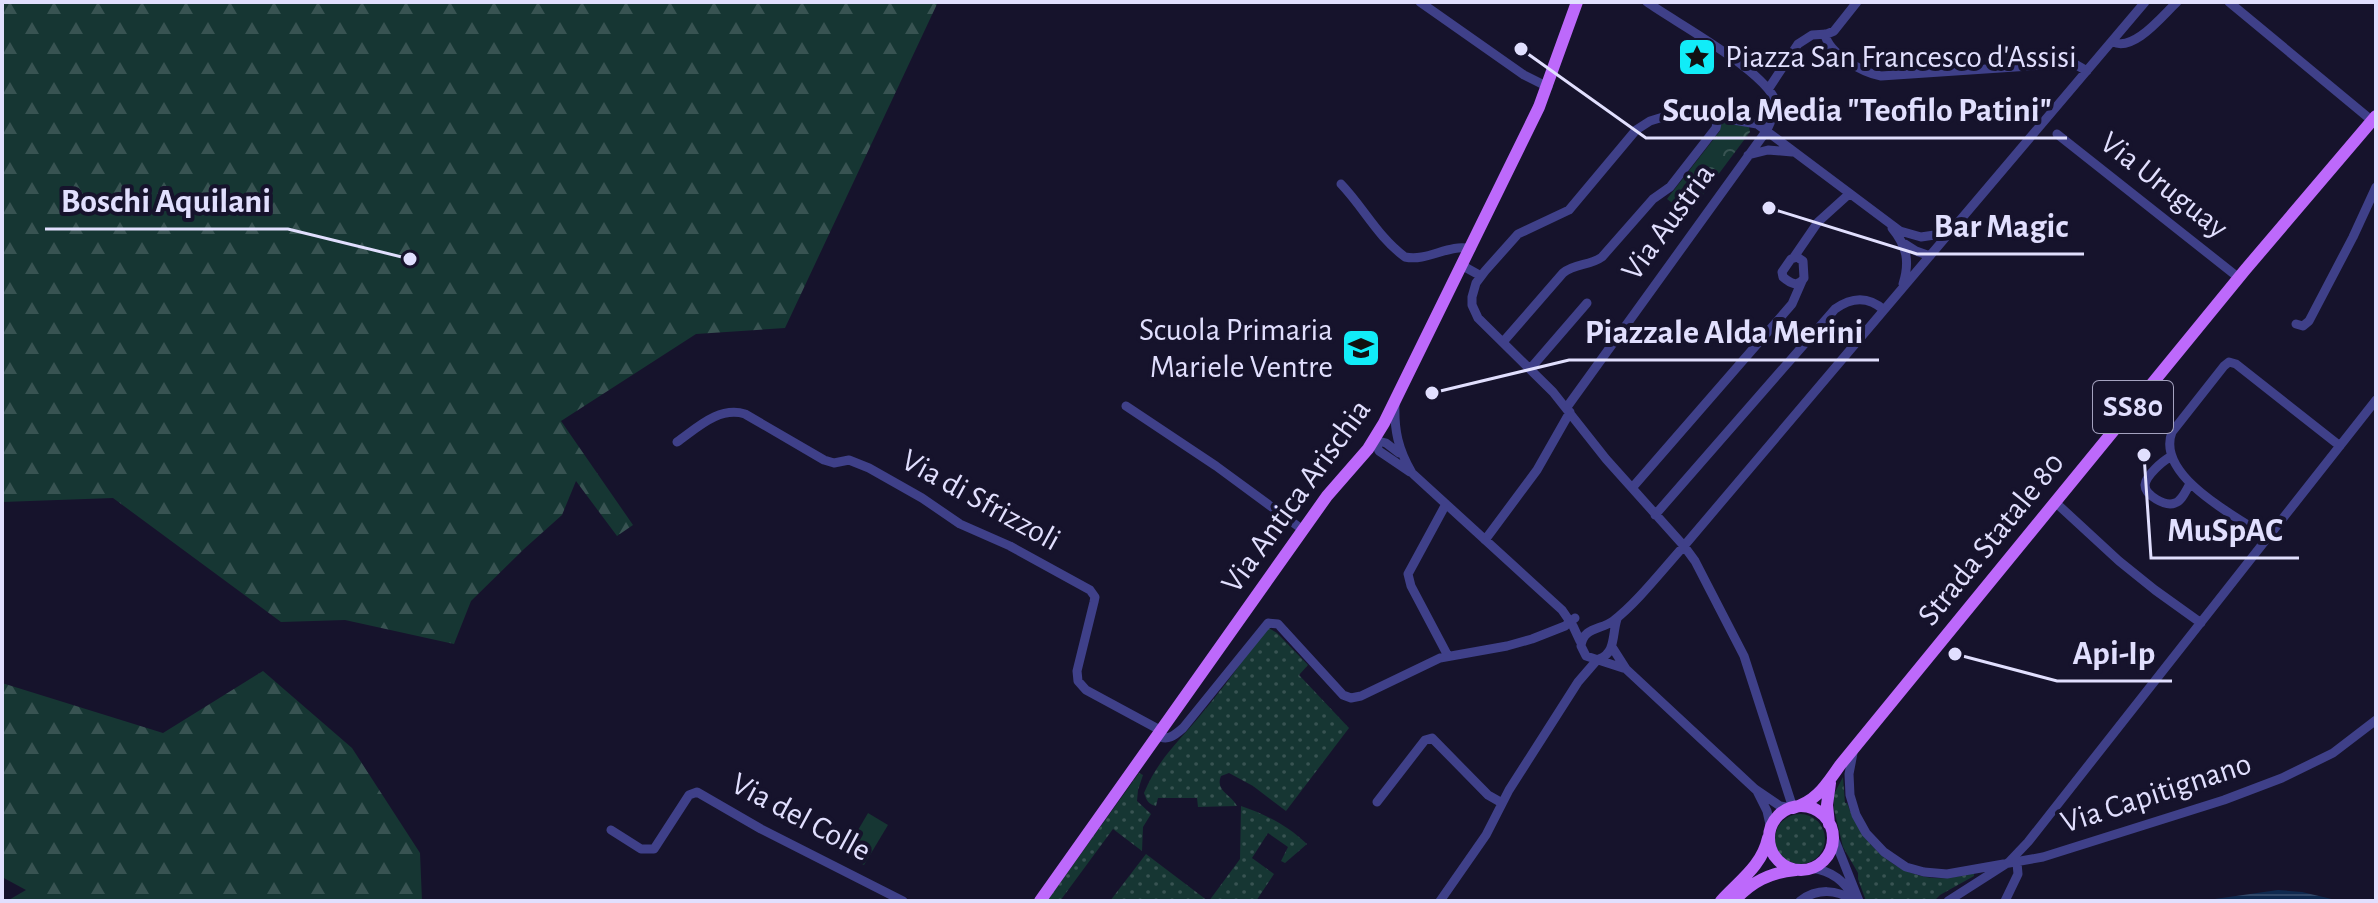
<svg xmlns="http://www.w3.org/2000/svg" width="2378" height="903" font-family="'Alegreya Sans',sans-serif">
  <defs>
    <pattern id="grass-dots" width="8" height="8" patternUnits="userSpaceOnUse" patternTransform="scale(2)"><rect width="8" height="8" fill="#163633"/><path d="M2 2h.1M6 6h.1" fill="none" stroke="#385352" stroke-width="1.8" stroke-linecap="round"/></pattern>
    <pattern id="forest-firs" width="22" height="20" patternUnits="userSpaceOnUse" patternTransform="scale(2)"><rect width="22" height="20" fill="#163633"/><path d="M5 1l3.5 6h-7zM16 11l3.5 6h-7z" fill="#385352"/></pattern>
    <pattern id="park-crowns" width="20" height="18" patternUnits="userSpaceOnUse" patternTransform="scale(2)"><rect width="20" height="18" fill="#163633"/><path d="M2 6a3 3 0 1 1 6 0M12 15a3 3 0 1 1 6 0" fill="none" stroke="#385352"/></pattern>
    <pattern id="water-rules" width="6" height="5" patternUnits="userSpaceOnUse" patternTransform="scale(2)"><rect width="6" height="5" fill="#0f294f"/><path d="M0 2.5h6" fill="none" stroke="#324869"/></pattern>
  </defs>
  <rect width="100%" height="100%" fill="#16132c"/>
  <!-- grass -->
  <path fill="url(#grass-dots)" d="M1269 628 1277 633 1308 665 1299 675 1349 728 1286 811 1253 786 1229 773 1221 776C1215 791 1231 794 1237 806L1198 807 1197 798H1158L1156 806C1148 804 1147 801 1144 793 1159 757 1180 741 1203 712 1225 686 1244 659 1263 632Z
    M1139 773 1143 775 1138 790 1137 801 1151 814 1143 827 1142 851 1113 829 1060 901H1047Z
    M1843 777 1845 803H1847C1862 846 1900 882 1948 878 1957 877 1965 875 1974 873V876L1940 895 1934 901H1866L1858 879V873L1843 847 1834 809V794Z
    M1241 806C1267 815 1287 825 1307 844L1285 863 1281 861 1288 847 1268 833 1252 858 1274 874 1256 901H1209L1240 859Z
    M1775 839a25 25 0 1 1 50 0a25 25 0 1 1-50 0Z
    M1146 854 1208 901H1110Z"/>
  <!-- forest -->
  <path fill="url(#forest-firs)" d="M2 2H938L785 328 696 334 561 421 633 525 617 536 576 481 562 515 524 549 471 601 454 644 345 620 281 622 113 498 2 502Z
    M263 671 352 748 420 853 422 901H7L26 890 2 877V683L163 733Z"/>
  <!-- park -->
  <path fill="url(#park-crowns)" d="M1724 121 1748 122 1750 132 1688 215 1667 199 1720 131 1718 129Z"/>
  <!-- pitch -->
  <path fill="#163633" d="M868 813 888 825 864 865 844 854Z"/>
  <!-- water -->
  <path fill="url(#water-rules)" d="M2278 890 2302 892 2340 901H2201Z"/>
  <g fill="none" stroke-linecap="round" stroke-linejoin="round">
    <!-- minor -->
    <path stroke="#3f4089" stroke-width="9" d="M1420 2 1524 75 1548 87
      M2229 2 2376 124
      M1825 34C1828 53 1863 73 1881 76L2073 63 2087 71
      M2113 42C2134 52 2162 16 2177 2
      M1769 88 1798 44 1812 35 1827 34 1834 31 1857 2
      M2057 134 2239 278
      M1748 155 1768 150 1792 152
      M1341 184C1364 208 1377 236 1405 257 1428 262 1449 243 1471 249
      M1892 228C1907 246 1910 262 1903 284
      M1905 244 1916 251 1930 256
      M1794 257 1818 222 1849 194
      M1797 257 1803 261 1804 278C1798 288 1790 283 1783 277L1782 272 1791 259Z
      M1463 266 1481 276
      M2296 324 2303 326 2309 321 2353 237 2376 187
      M1503 342 1563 273C1575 263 1590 266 1602 257L1653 199 1670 187 1716 128 1718 118
      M1530 369 1587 303
      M1395 404C1394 430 1398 449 1412 473L1562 610 1573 626 1580 641
      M1126 406 1216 466 1303 530
      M1567 407 1767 130 1777 107C1775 75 1674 22 1647 2
      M1374 440 1379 451 1410 472
      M1374 440 1386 443 1399 453
      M677 442C697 428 719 406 745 414L824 460 834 463 849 460 869 468 922 498 960 524 1010 546 1090 590 1095 597 1094 602 1077 671 1078 681 1086 690 1160 730
      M2170 457C2163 461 2146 475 2145 485 2145 495 2165 507 2175 503 2182 501 2186 490 2190 484
      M1632 488 1792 304 1802 281
      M2055 502 2119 561 2155 590 2201 623
      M1446 504 1408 574 1411 586 1448 656
      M1655 515 1835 309C1852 297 1868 296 1884 310
      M2269 538C2238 518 2155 476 2172 432L2224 366 2229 362 2236 364 2340 446
      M1485 540 1537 470 1570 412
      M1612 647 1626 669 1755 789 1780 806 1793 808 1744 656 1695 561 1684 546 1606 459 1553 392 1478 318 1472 305V297L1476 283 1485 271 1518 234 1569 210 1636 130 1650 121 1663 117 1722 118 1757 124 1900 231 1921 237 1948 233
      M1599 659C1616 653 1612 634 1617 619
      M1623 668 1586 656 1581 646C1583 627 1601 630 1613 621 1636 604 1664 568 1684 546L2145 2
      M1157 735C1167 742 1175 735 1183 728L1268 623 1278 624 1343 695 1351 698 1361 696 1440 658 1507 646 1532 639 1565 626 1575 618
      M1853 753 1849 774 1850 795 1856 815 1866 833 1884 852 1906 867 1924 872 1947 874 2043 857 2224 800 2282 778 2333 753 2376 720
      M1757 791 1767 811 1771 829
      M1377 802 1425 740 1432 738 1488 795 1502 803
      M611 830 641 849H654L689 795 697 792 761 829 903 901
      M1832 833 1859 901
      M1811 868C1833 871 1844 881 1855 899
      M1440 901 1486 835 1509 790 1578 682 1597 660
      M1800 901C1817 888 1837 889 1854 901
      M1948 901 2009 862 2028 842 2376 400
      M2005 901 2018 874 2017 863"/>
    <!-- major -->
    <path stroke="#bd69fb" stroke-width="12" d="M1769 838a32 32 0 1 1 64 0a32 32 0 1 1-64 0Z
      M1793 808C1818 801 1827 783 1841 764L2245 270 2376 116
      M1829 824 1827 805 1830 783
      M1040 901 1327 496 1368 449 1384 423 1539 107 1577 2
      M1721 901C1739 881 1762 866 1768 838
      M1734 901C1751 882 1770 872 1796 870"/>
  </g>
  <!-- icons -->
  <defs>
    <g id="sight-square" transform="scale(2)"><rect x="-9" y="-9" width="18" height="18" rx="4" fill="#11ecf8" stroke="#16132c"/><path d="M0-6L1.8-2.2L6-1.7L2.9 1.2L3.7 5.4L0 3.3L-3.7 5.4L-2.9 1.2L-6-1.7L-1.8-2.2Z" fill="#111"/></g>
    <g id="school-square" transform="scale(2)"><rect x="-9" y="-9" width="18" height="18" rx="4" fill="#11ecf8" stroke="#16132c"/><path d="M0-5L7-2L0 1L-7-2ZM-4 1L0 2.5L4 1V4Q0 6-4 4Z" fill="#111"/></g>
  </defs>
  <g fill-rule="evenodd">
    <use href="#sight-square" x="1697" y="57"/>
    <use href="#school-square" x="1361" y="348"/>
  </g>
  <g text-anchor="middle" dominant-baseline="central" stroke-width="8" stroke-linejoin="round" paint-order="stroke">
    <!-- shield labels -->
    <rect fill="#16132c" stroke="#a4a2bf" stroke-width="2" x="2093" y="381" width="80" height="52" rx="6"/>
    <g font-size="30" font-weight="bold" fill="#e1dffe">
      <text x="2133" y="407">SS80</text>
    </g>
    <!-- poi labels -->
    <g font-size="32" fill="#e1dffe" stroke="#16132c" text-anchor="start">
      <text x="1725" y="57">Piazza San Francesco d'Assisi</text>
      <text x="1333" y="330" text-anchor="end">Scuola Primaria<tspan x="1333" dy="37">Mariele Ventre</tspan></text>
    </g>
    <!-- street labels -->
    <g font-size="32" fill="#e1dffe" stroke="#16132c">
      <text transform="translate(2164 185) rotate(38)">Via Uruguay</text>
      <text transform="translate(1668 222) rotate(-54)">Via Austria</text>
      <text transform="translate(1296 496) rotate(-54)">Via Antica Arischia</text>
      <text transform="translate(981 500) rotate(29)">Via di Sfrizzoli</text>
      <text transform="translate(1991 539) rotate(-51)">Strada Statale 80</text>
      <text transform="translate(2156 793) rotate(-18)">Via Capitignano</text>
      <text transform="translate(801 817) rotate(28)">Via del Colle</text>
    </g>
  </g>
  <!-- callouts -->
  <path fill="none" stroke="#e1dffe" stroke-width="3" d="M1521 49L1646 138H2067M410 259L288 229H45M1769 208L1917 254H2084M1432 393L1569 360H1879M2144 455L2151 558H2299M1955 654L2057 681H2172"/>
  <g fill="#e1dffe" stroke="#16132c" stroke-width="3">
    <circle cx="1521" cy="49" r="8"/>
    <circle cx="410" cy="259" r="8"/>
    <circle cx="1769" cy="208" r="8"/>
    <circle cx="1432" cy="393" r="8"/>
    <circle cx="2144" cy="455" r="8"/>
    <circle cx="1955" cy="654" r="8"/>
  </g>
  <g font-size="34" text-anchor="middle" font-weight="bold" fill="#e1dffe" stroke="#16132c" stroke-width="8" stroke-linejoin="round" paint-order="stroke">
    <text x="1857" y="121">Scuola Media "Teofilo Patini"</text>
    <text x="166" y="212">Boschi Aquilani</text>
    <text x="2001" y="237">Bar Magic</text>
    <text x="1724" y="343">Piazzale Alda Merini</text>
    <text x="2225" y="541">MuSpAC</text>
    <text x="2114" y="664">Api-Ip</text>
  </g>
  <!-- border -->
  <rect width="2378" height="903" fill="none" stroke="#e1dffe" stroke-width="8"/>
</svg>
